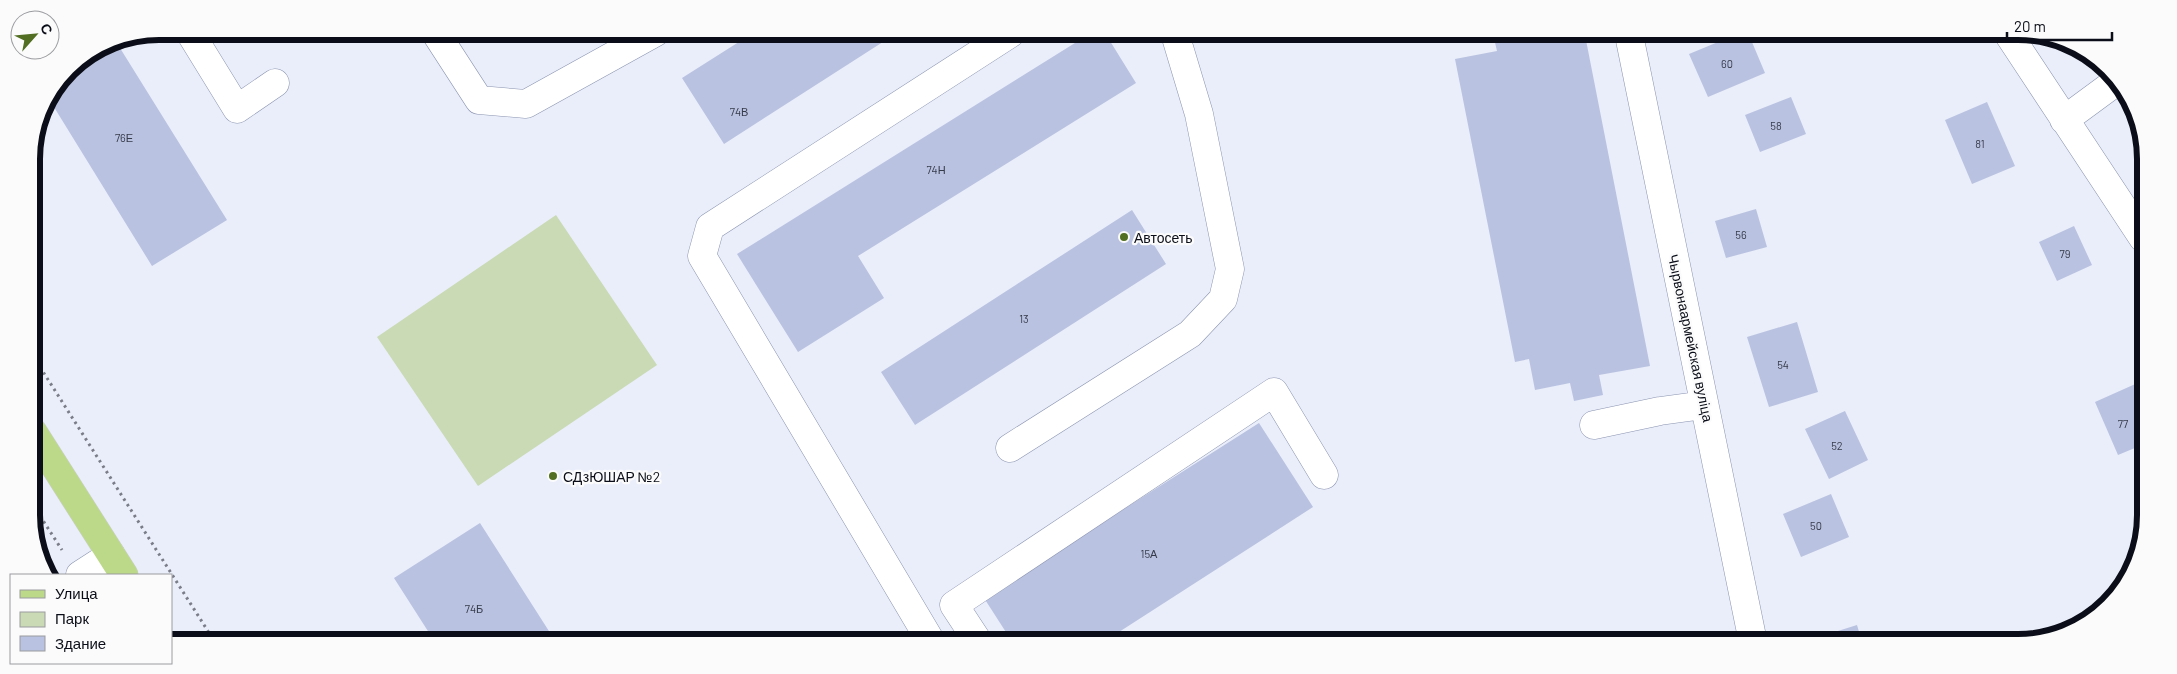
<svg xmlns="http://www.w3.org/2000/svg" width="2177" height="674" font-family="Barlow,sans-serif">
  <rect width="100%" height="100%" fill="#eaeefa"/>
  <!-- green -->
  <path fill="#c9dab5" d="M556 215 657 365 478 486 377 337Z"/>
  <!-- building -->
  <path fill="#b9c2e0" d="M753 33H881L886 40 724 144 682 78Z
    M1091 33H1105L1136 83 858 256 884 298 798 352 737 254Z
    M1493 34H1556L1557 40 1585 35 1650 366 1599 375 1603 395 1574 401 1570 383 1535 390 1529 359 1515 362 1455 59 1497 51Z
    M1735 35H1749L1765 73 1708 97 1689 54Z
    M115 40 227 220 152 266 49 99 69 68 110 41Z
    M1791 97 1806 134 1760 152 1745 115Z
    M1987 102 2015 166 1972 184 1945 120Z
    M1756 209 1767 247 1726 258 1715 221Z
    M1132 210 1166 264 915 425 881 372Z
    M2074 226 2092 265 2057 281 2039 242Z
    M1797 322 1818 392 1769 407 1747 337Z
    M2142 381V445L2118 455 2095 402Z
    M1845 411 1868 460 1829 479 1805 429Z
    M1259 423 1313 507 1105 641 1011 640 984 598Z
    M1831 494 1849 537 1801 557 1783 514Z
    M480 523 554 639H433L394 578Z
    M1857 625 1862 642H1810L1809 640Z"/>
  <g fill="none" stroke-linecap="round" stroke-linejoin="round">
    <!-- minor casing -->
    <g stroke="#8b94b0" stroke-width="29">
      <path id="minor" d="M189 31 237 109 275 83
        M435 32 479 100 526 104 656 32
        M1629 35 1753 642
        M2009 35 2143 238
        M2064 120 2117 81
        M1594 425 1660 411 1704 405
        M1010 448 1190 334 1223 299 1230 269 1199 114 1175 34
        M80 575 111 555
        M930 640 702 256 710 227 1011 33
        M977 640 954 605 1274 392 1324 475"/>
    </g>
    <!-- major casing -->
    <g stroke="#cecfd1" stroke-width="29">
      <path id="major" d="M33 432 124 575"/>
    </g>
    <!-- path -->
    <path stroke="#7a7d88" stroke-width="3" stroke-dasharray="2.5 4" stroke-linecap="butt" d="M33 356 213 639
      M33 505 62 550"/>
    <!-- minor -->
    <use href="#minor" stroke="#fff" stroke-width="28"/>
    <!-- major -->
    <use href="#major" stroke="#bcd989" stroke-width="28"/>
  </g>
  <!-- markers -->
  <g fill="#516e22" stroke="#fbfbfb" stroke-width="2">
    <circle cx="1124" cy="237" r="5"/>
    <circle cx="553" cy="476" r="5"/>
  </g>
  <g text-anchor="middle" dominant-baseline="central" stroke-width="4.5" stroke-linejoin="round" paint-order="stroke">
    <!-- number labels -->
    <g font-size="11" fill="#363b4a">
      <text x="1727" y="63">60</text>
      <text x="739" y="111">74В</text>
      <text x="1776" y="125">58</text>
      <text x="124" y="137">76Е</text>
      <text x="1980" y="143">81</text>
      <text x="936" y="169">74Н</text>
      <text x="1741" y="234">56</text>
      <text x="2065" y="253">79</text>
      <text x="1024" y="318">13</text>
      <text x="1783" y="364">54</text>
      <text x="2123" y="423">77</text>
      <text x="1837" y="445">52</text>
      <text x="1816" y="525">50</text>
      <text x="1149" y="553">15А</text>
      <text x="474" y="608">74Б</text>
    </g>
    <!-- poi labels -->
    <g font-size="14" fill="#0b0e18" stroke="#fbfbfb" text-anchor="start">
      <text x="1134" y="237">Автосеть</text>
      <text x="563" y="476">СДзЮШАР №2</text>
    </g>
    <!-- street labels -->
    <g font-size="14" fill="#0b0e18" stroke="#fbfbfb">
      <text transform="translate(1691 338) rotate(78)">Чырвонаармейская вуліца</text>
    </g>
  </g>
  <!-- crop -->
  <path d="M0 0H2177V674H0ZM159 40H2018A119 119 0 0 1 2137 159V515A119 119 0 0 1 2018 634H159A119 119 0 0 1 40 515V159A119 119 0 0 1 159 40Z" fill="#fbfbfb" fill-rule="evenodd"/>
  <path fill="none" stroke="#0b0e18" stroke-width="6" d="M159 40H2018A119 119 0 0 1 2137 159V515A119 119 0 0 1 2018 634H159A119 119 0 0 1 40 515V159A119 119 0 0 1 159 40Z"/>
  <!-- legend -->
  <rect x="10" y="574" width="162" height="90" fill="#fbfbfb" stroke="#9b9ca0"/>
  <rect x="20" y="590" width="25" height="8" fill="#bcd989" stroke="#9b9ca0"/>
  <text x="55" y="599" font-size="15" fill="#0b0e18">Улица</text>
  <rect x="20" y="612" width="25" height="15" fill="#c9dab5" stroke="#9b9ca0"/>
  <text x="55" y="624" font-size="15" fill="#0b0e18">Парк</text>
  <rect x="20" y="636" width="25" height="15" fill="#b9c2e0" stroke="#9b9ca0"/>
  <text x="55" y="649" font-size="15" fill="#0b0e18">Здание</text>
  <!-- north arrow -->
  <g transform="translate(35 35) rotate(63)"><circle r="24" fill="#fbfbfb" stroke="#9b9ca0"/>
  <path d="M0-4L9 19L0 12L-9 19Z" fill="#516e22"/>
  <text y="-8" font-size="14" font-weight="bold" text-anchor="middle" fill="#0b0e18">С</text>
  </g>
  <!-- scale -->
  <path d="M2007 32v8h105v-8" fill="none" stroke="#0b0e18" stroke-width="2.5"/>
  <text x="2014" y="32" font-size="15" fill="#0b0e18" stroke="#fbfbfb" stroke-width="4" paint-order="stroke">20 m</text>
</svg>
